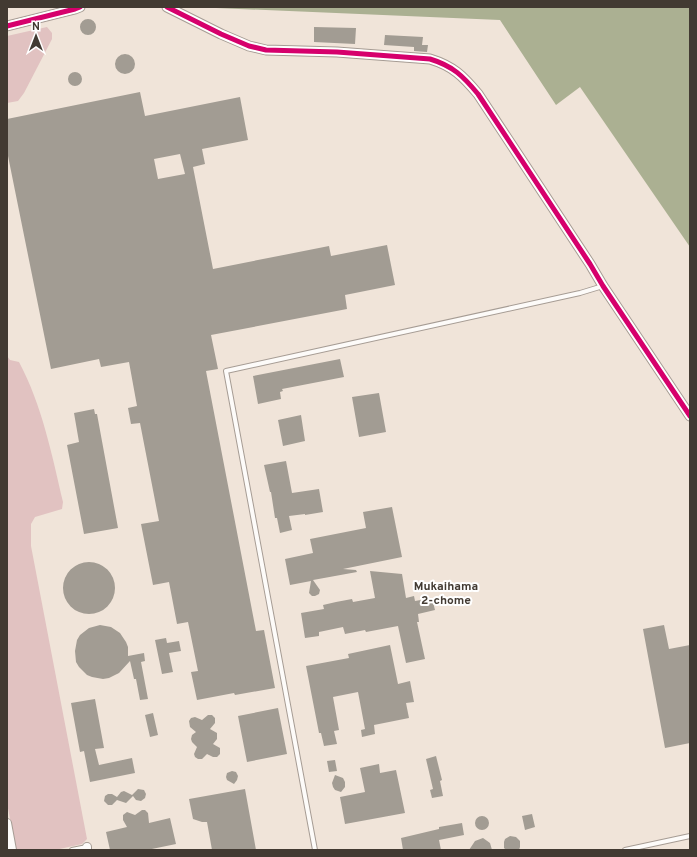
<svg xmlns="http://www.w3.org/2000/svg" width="697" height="857" font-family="Overpass,sans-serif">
  <rect width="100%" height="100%" fill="#f0e4d9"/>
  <!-- green -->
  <path fill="#e1c2c1" d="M47 27 52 33V39L24 93 18 101 7 103V36Z
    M7 356 10 360 19 362C42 405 52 455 63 502L62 509 35 517 31 524V546L87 839 82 844 55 850H16L7 803Z"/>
  <!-- water -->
  <path fill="#abb092" d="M216 7H690V247L580 87 556 105 500 20 216 8Z"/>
  <!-- building -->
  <path fill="#a29c93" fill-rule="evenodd" d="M80 27a8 8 0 1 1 16 0a8 8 0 1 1-16 0Z
    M314 27 356 28 355 44 314 42Z
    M385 35 423 37 422 45H428L427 52 414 51V47L384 45Z
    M115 64a10 10 0 1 1 20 0a10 10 0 1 1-20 0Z
    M68 79a7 7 0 1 1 14 0a7 7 0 1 1-14 0Z
    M140 92 145 116 240 97 248 140 202 149 205 164 193 167 213 269 329 246 331 256 387 245 395 285 345 295 347 309 211 335 218 369 206 371 256 631 264 630 275 688 235 695 234 693 197 700 191 672 198 671 188 622 177 624 169 582 153 585 141 524 159 521 140 423 131 424 128 408 137 406 129 362 101 367 99 359 51 369 7 151V119ZM180 154 185 174 158 179 154 159Z
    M340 359 344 377 282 389 283 391 280 392 281 399 258 404 253 376Z
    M379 393 386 432 359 437 352 397Z
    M94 409 95 414H97L118 528 84 534 67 445 79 442 74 413Z
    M301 415 305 441 283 446 278 420Z
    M286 461 292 493 319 489 323 512 305 515V514L289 516 292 530 280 533 277 518H275L271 492H270L264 465Z
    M392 507 402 557 343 569 356 570 357 572 313 580 320 590 319 594 315 596H312L309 593 311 581 290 585 285 559 313 553 310 539 366 528 363 512Z
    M63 588a26 26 0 1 1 52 0a26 26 0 1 1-52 0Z
    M370 571 402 574 406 598 414 596 415 601 432 598 435 610 418 614 419 622H417L425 659 406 663 398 626 366 632 365 630 345 634 343 627 319 632V636L305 638 301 613 324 609 323 605 336 602 352 599 353 602 375 598Z
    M100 625 111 627 120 633 126 642 128 647V656L144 653 145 661 141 662 148 699 140 700 136 679H134L130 661 119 673 109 678 103 679 92 677 87 675 79 667 76 662 75 651 77 640 80 635 89 628Z
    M664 625 669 649 690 645V743L665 748 643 629Z
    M166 638 167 643 179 641 181 651 169 653 173 672 162 674 155 640Z
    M390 645 398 684 410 681 414 702 406 703 409 718 374 725 375 734 362 737 361 730 365 729 358 692 333 697 339 730 334 731 337 744 324 746 321 733H319L306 666 349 658 348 654Z
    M95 699 104 748 95 749 99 765 132 758 135 773 90 782 84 751 80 752 71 703Z
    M278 708 287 754 247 762 238 716Z
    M153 713 158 735 150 737 145 715Z
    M208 715H212L215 718V723L210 729 217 733V739L213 744 220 748V754L217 757H213L207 754 202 759H198L195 757 194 754 197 747 192 742 191 739 192 735 196 732 190 727 189 721 191 718 195 717 202 720Z
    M436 756 442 780 440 781 443 796 432 798 430 790 433 789 426 759Z
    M335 760 337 771 329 772 327 761Z
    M379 764 380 773 396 770 405 813 345 824 340 797 365 792 360 768Z
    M232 771 236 772 238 776 237 780 234 784 227 780 226 777 227 773Z
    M335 775 343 778 345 782V787L341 792 335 790 333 787 332 783Z
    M138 789 144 790 146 794 145 798 141 801 136 800 133 796 126 803 117 800 112 805H108L104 801 105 796 108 794H112L117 797 121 792 124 791 132 795Z
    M245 789 256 850H212L207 822H202L193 819 189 799Z
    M142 810H145L148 813 149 823 170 818 176 844 147 850H110L106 832 127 827 123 820V815L127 812 135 815Z
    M532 814 535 827 525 830 522 816Z
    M475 823a7 7 0 1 1 14 0a7 7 0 1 1-14 0Z
    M462 823 464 835 439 840 441 850H403L401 838 439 829V827Z
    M510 836 516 837 520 841V847L519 850H506L504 848V842L505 839Z
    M483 838 490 843 492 850H469L475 841Z"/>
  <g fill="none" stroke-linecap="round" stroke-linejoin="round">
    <!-- service casing -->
    <g stroke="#a69c94" stroke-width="6">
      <path id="service" d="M72 850 87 847
        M315 850 226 371 580 293 603 286
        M625 850 690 836"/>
    </g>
    <!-- minor casing -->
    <g stroke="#a69c94" stroke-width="10">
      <path id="minor" d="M7 823 12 850
        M87 847V850"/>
    </g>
    <!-- tertiary casing -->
    <g stroke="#a69c94" stroke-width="11">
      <path id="tertiary" d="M167 7 221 34 249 46 266 50 337 52 430 59C453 66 463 76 478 94L590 264 603 286 690 416
        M7 26 75 9 80 7"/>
    </g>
    <!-- service -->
    <use href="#service" stroke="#fdfbf9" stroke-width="4"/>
    <!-- minor -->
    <use href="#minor" stroke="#fdfbf9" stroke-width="8"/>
    <!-- tertiary -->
    <use href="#tertiary" stroke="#fdfbf9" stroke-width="9"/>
    <!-- cycleway casing -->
    <g stroke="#fff" stroke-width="8">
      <path id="cycleway" d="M167 7 221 34 249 46 266 50 337 52 430 59C453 66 463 76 478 94L590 264 603 286 690 416
        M7 26 75 9 80 7"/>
    </g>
    <!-- cycleway -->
    <use href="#cycleway" stroke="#d6006c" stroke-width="5"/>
  </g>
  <g text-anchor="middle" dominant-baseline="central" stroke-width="4" stroke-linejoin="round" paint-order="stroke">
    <!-- neighbourhood labels -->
    <g font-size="12" font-weight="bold" fill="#423a32" stroke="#fff">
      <text x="446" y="587">Mukaihama<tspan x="446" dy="14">2-chome</tspan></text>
    </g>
  </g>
  <!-- border -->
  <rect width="697" height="857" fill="none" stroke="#423a32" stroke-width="16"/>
  <!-- north arrow -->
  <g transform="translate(36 36)" stroke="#ffffff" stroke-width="3" paint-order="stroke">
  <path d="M0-3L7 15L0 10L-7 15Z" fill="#423a32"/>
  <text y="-6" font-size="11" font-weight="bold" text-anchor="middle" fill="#423a32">N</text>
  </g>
</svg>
